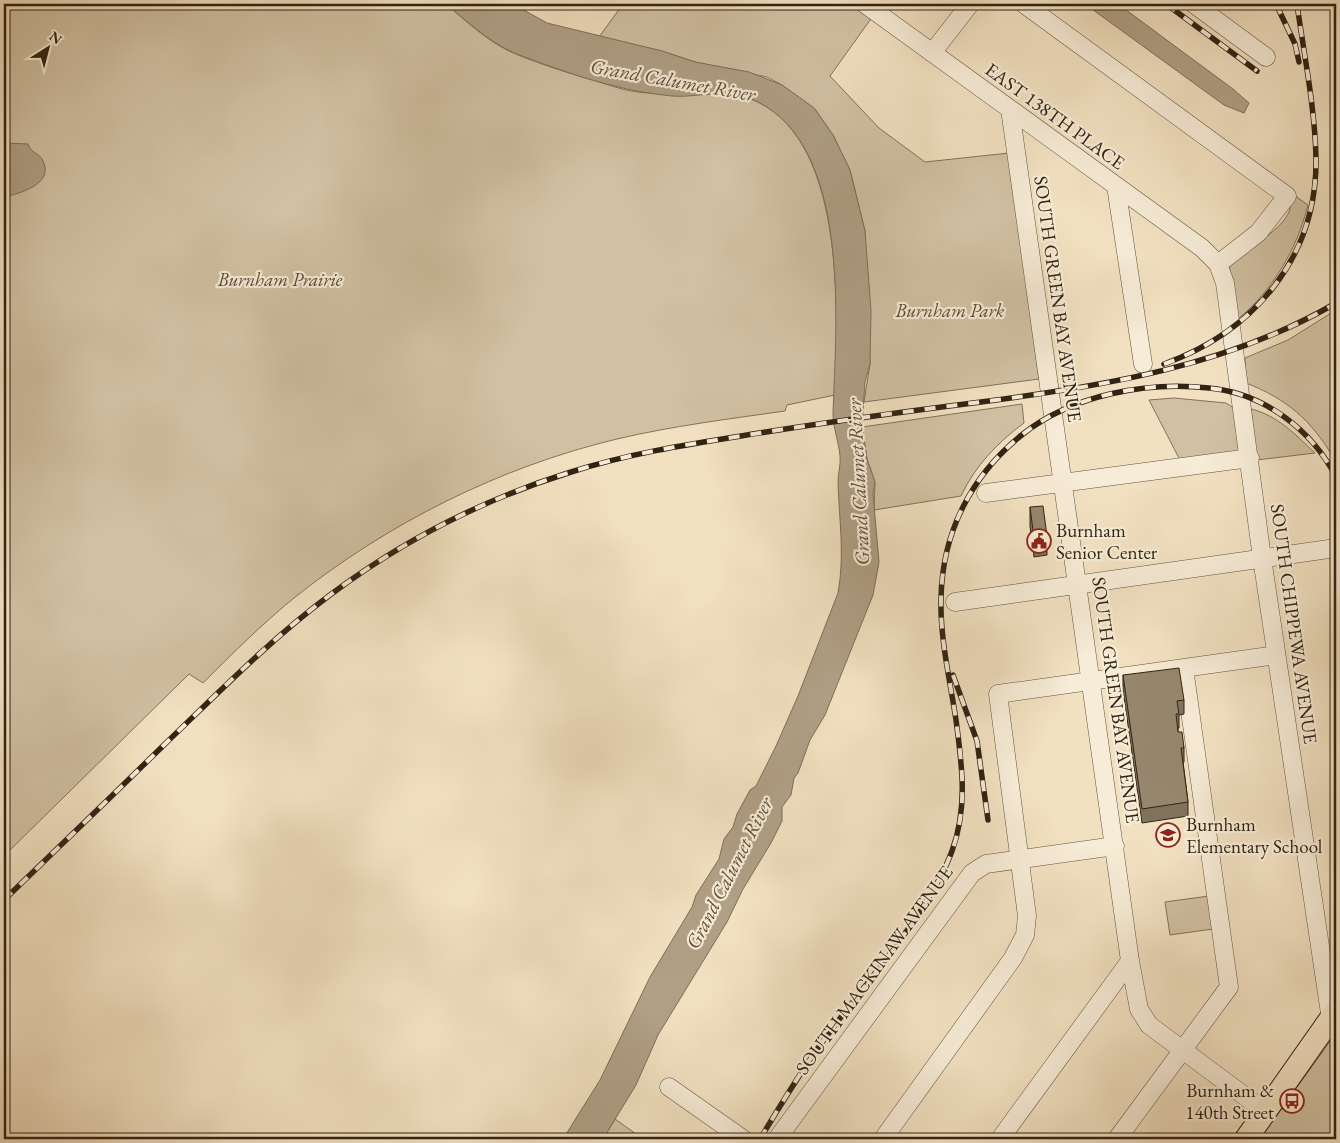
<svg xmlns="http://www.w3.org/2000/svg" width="1340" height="1143" font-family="'EB Garamond',serif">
  <rect width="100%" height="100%" fill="#f2e1c1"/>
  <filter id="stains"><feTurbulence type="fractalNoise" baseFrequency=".004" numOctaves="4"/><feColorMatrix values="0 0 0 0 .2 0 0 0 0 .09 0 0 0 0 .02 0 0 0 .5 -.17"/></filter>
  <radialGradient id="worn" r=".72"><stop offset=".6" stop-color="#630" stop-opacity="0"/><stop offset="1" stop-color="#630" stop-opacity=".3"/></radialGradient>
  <!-- green -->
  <path fill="#d1c1a3" stroke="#81725b" d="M4 4H446C466 21 486 40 509 51 538 64 569 73 599 82 609 85 620 89 631 91 655 95 682 94 707 94 720 94 735 93 748 98 846 132 838 310 835 395L787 405 785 411C729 419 672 426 617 439 500 467 388 523 294 598 262 624 232 654 203 683L189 674 4 856Z
    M623 4H857L873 16 830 76 879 128 925 162 1009 153 1039 379 864 402 870 364 865 231 850 170 833 135 815 109 782 85 767 77 695 62 662 51 599 37Z
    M1291 193 1308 205C1297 249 1273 290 1238 319L1228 261C1246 250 1280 232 1289 212 1291 207 1291 199 1291 193Z
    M1336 310V451L1333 457C1311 420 1287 399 1246 383L1245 358 1288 340Z
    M1174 398 1226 403 1234 408 1242 456 1182 464 1149 400Z
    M1022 404 1024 423C998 442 975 466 961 496L874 510 875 482 867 459 862 427Z
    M1251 409C1277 415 1296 435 1315 453L1257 460Z
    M1209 896 1213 929 1170 935 1165 902Z
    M1336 1033V1139H1260Z
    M615 1119 643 1139H603Z"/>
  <!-- water -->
  <path fill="#b0a086" stroke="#7d6e58" d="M446 4H513L547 23 662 51 695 62 749 72 782 85 814 108 833 135 850 170 865 231 871 311 870 364 865 382 862 425 867 459 875 482 873 494 879 562 873 595 825 715 810 740 798 773 794 778 791 795 782 807V821L771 843 743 889 727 922 658 1035 636 1085 603 1139H563L600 1080 650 977 692 907 696 895 719 859 724 839 733 827 737 814 750 790 756 786 776 746 798 696 838 593C845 555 839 519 838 482 838 473 841 465 840 456 839 442 833 428 833 414 836 324 853 138 749 98 724 88 697 98 672 96 628 92 585 79 544 64 532 59 519 56 508 50 485 38 465 20 446 4Z
    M1085 4H1118L1233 89 1249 103 1244 113 1224 105Z
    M4 143 28 144C30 153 40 153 43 161 54 184 21 193 4 197Z"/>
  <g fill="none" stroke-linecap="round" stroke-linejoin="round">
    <!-- minor casing -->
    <g stroke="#61523e" stroke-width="19">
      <path id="minor" d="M865 4 1202 248 1218 264 1225 283 1262 558 1331 1020
        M1024 4 1287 196 1258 233 1218 264
        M1194 4 1266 57
        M932 53 970 4
        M1010 109 1130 961 1139 1009 1149 1025 1266 1112
        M1116 186 1143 364
        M986 493 1250 458
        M955 602 1336 548
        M669 1087 743 1139
        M777 1139 972 873 986 864 1115 846
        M883 1139 1013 958 1025 935 1027 916 998 694 1276 655
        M1000 1139 1130 961
        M1117 1139 1229 987 1184 668"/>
    </g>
    <!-- major casing -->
    <g stroke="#312313" stroke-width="24">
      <path id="major" d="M1246 1139 1336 1011"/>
    </g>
    <!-- minor -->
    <use href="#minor" stroke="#f7ecd7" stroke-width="18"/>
    <!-- major -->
    <use href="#major" stroke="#f2e1c1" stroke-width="22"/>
    <!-- rail casing -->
    <g stroke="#312313" stroke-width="5.5">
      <path id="rail" d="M1166 4 1257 71
        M1276 4 1295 44 1299 62
        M1164 364C1254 332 1317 257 1316 159 1315 107 1304 55 1297 4
        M953 675 977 741 988 820
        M4 900C58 848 113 795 167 742 219 692 271 639 330 595 402 541 484 499 571 472 627 454 684 445 741 436 821 423 901 412 981 402 1104 386 1228 366 1336 303
        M760 1139C782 1103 803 1067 829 1033 868 980 930 911 952 851 968 807 962 765 956 720 950 680 940 639 941 599 942 533 971 475 1023 434 1072 395 1147 381 1209 388 1264 393 1312 430 1336 477"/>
    </g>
    <!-- rail -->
    <use href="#rail" stroke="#f7ecd7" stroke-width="4" stroke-dasharray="11" stroke-linecap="butt"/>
  </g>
  <!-- wall -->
  <path fill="#80735e" stroke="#312313" d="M1030 507 1047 536V555L1034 557 1030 526Z
    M1123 675 1184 700V714L1179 715V728H1178V732L1184 748V762H1183L1188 802V816L1142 823 1123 690Z"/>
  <!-- building -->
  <path fill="#95866d" stroke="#312313" d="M1043 506 1047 536 1034 538 1030 507Z
    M1179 668 1184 700 1177 701 1179 714H1176L1178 732H1182L1184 748H1181L1188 802 1142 809 1123 675Z"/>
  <!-- icons -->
  <defs>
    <g id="civic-ring" transform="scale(1.25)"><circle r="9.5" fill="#f7ecd7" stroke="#8f2418" stroke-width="1.5"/><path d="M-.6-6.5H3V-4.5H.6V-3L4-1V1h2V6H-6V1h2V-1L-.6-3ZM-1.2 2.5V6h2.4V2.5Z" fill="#8f2418"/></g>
    <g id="school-ring" transform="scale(1.25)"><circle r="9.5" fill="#f7ecd7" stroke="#8f2418" stroke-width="1.5"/><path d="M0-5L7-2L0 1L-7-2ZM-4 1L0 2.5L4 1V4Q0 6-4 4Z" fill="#8f2418"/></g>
    <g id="bus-ring" transform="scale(1.25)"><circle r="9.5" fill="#f7ecd7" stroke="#8f2418" stroke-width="1.5"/><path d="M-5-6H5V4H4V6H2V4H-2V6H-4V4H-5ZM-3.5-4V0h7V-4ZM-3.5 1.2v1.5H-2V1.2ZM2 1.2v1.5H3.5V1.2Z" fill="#8f2418"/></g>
  </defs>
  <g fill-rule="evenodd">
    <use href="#civic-ring" x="1039" y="541"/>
    <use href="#school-ring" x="1168" y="835"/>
    <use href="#bus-ring" x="1292" y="1101"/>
  </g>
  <g text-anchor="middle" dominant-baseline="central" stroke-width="4.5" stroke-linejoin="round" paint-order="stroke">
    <!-- street labels -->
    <g font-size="19" fill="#312313" stroke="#f7ecd7">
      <text transform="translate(1055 116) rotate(36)">EAST 138TH PLACE</text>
      <text transform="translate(1058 299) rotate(82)">SOUTH GREEN BAY AVENUE</text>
      <text transform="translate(1294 624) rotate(82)">SOUTH CHIPPEWA AVENUE</text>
      <text transform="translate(1116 700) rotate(82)">SOUTH GREEN BAY AVENUE</text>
      <text transform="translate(874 970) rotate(-54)">SOUTH MACKINAW AVENUE</text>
    </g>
    <!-- park labels -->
    <g font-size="19" font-style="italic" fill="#594a37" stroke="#f7ecd7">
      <text x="280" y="279">Burnham Prairie</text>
      <text x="950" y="310">Burnham Park</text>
    </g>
    <!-- poi labels -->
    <g font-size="19" fill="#312313" stroke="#f7ecd7" text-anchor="start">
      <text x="1056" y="530">Burnham<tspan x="1056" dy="22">Senior Center</tspan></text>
      <text x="1186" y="824">Burnham<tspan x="1186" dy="22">Elementary School</tspan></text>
      <text x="1274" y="1090" text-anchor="end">Burnham &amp;<tspan x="1274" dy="22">140th Street</tspan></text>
    </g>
    <!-- water labels -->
    <g font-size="20" font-style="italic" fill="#5d4f3b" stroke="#f7ecd7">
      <text transform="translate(673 80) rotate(10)">Grand Calumet River</text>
      <text transform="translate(858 482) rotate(-93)">Grand Calumet River</text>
      <text transform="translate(729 873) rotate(-63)">Grand Calumet River</text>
    </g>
  </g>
  <!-- margin -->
  <rect width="1340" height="1143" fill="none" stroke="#f2e1c1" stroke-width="20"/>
  <rect x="5" y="5" width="1330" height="1133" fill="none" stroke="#312313" stroke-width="2.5"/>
  <rect x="10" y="10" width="1320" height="1123" fill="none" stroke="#312313"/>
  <!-- north arrow -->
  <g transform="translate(48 48) rotate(36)" stroke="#f7ecd7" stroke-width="4" paint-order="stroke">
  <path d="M0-4L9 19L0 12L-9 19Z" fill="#312313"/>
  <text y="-8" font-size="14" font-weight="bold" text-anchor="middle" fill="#312313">N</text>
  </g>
  <rect width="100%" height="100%" filter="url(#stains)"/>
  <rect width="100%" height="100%" fill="url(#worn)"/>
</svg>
